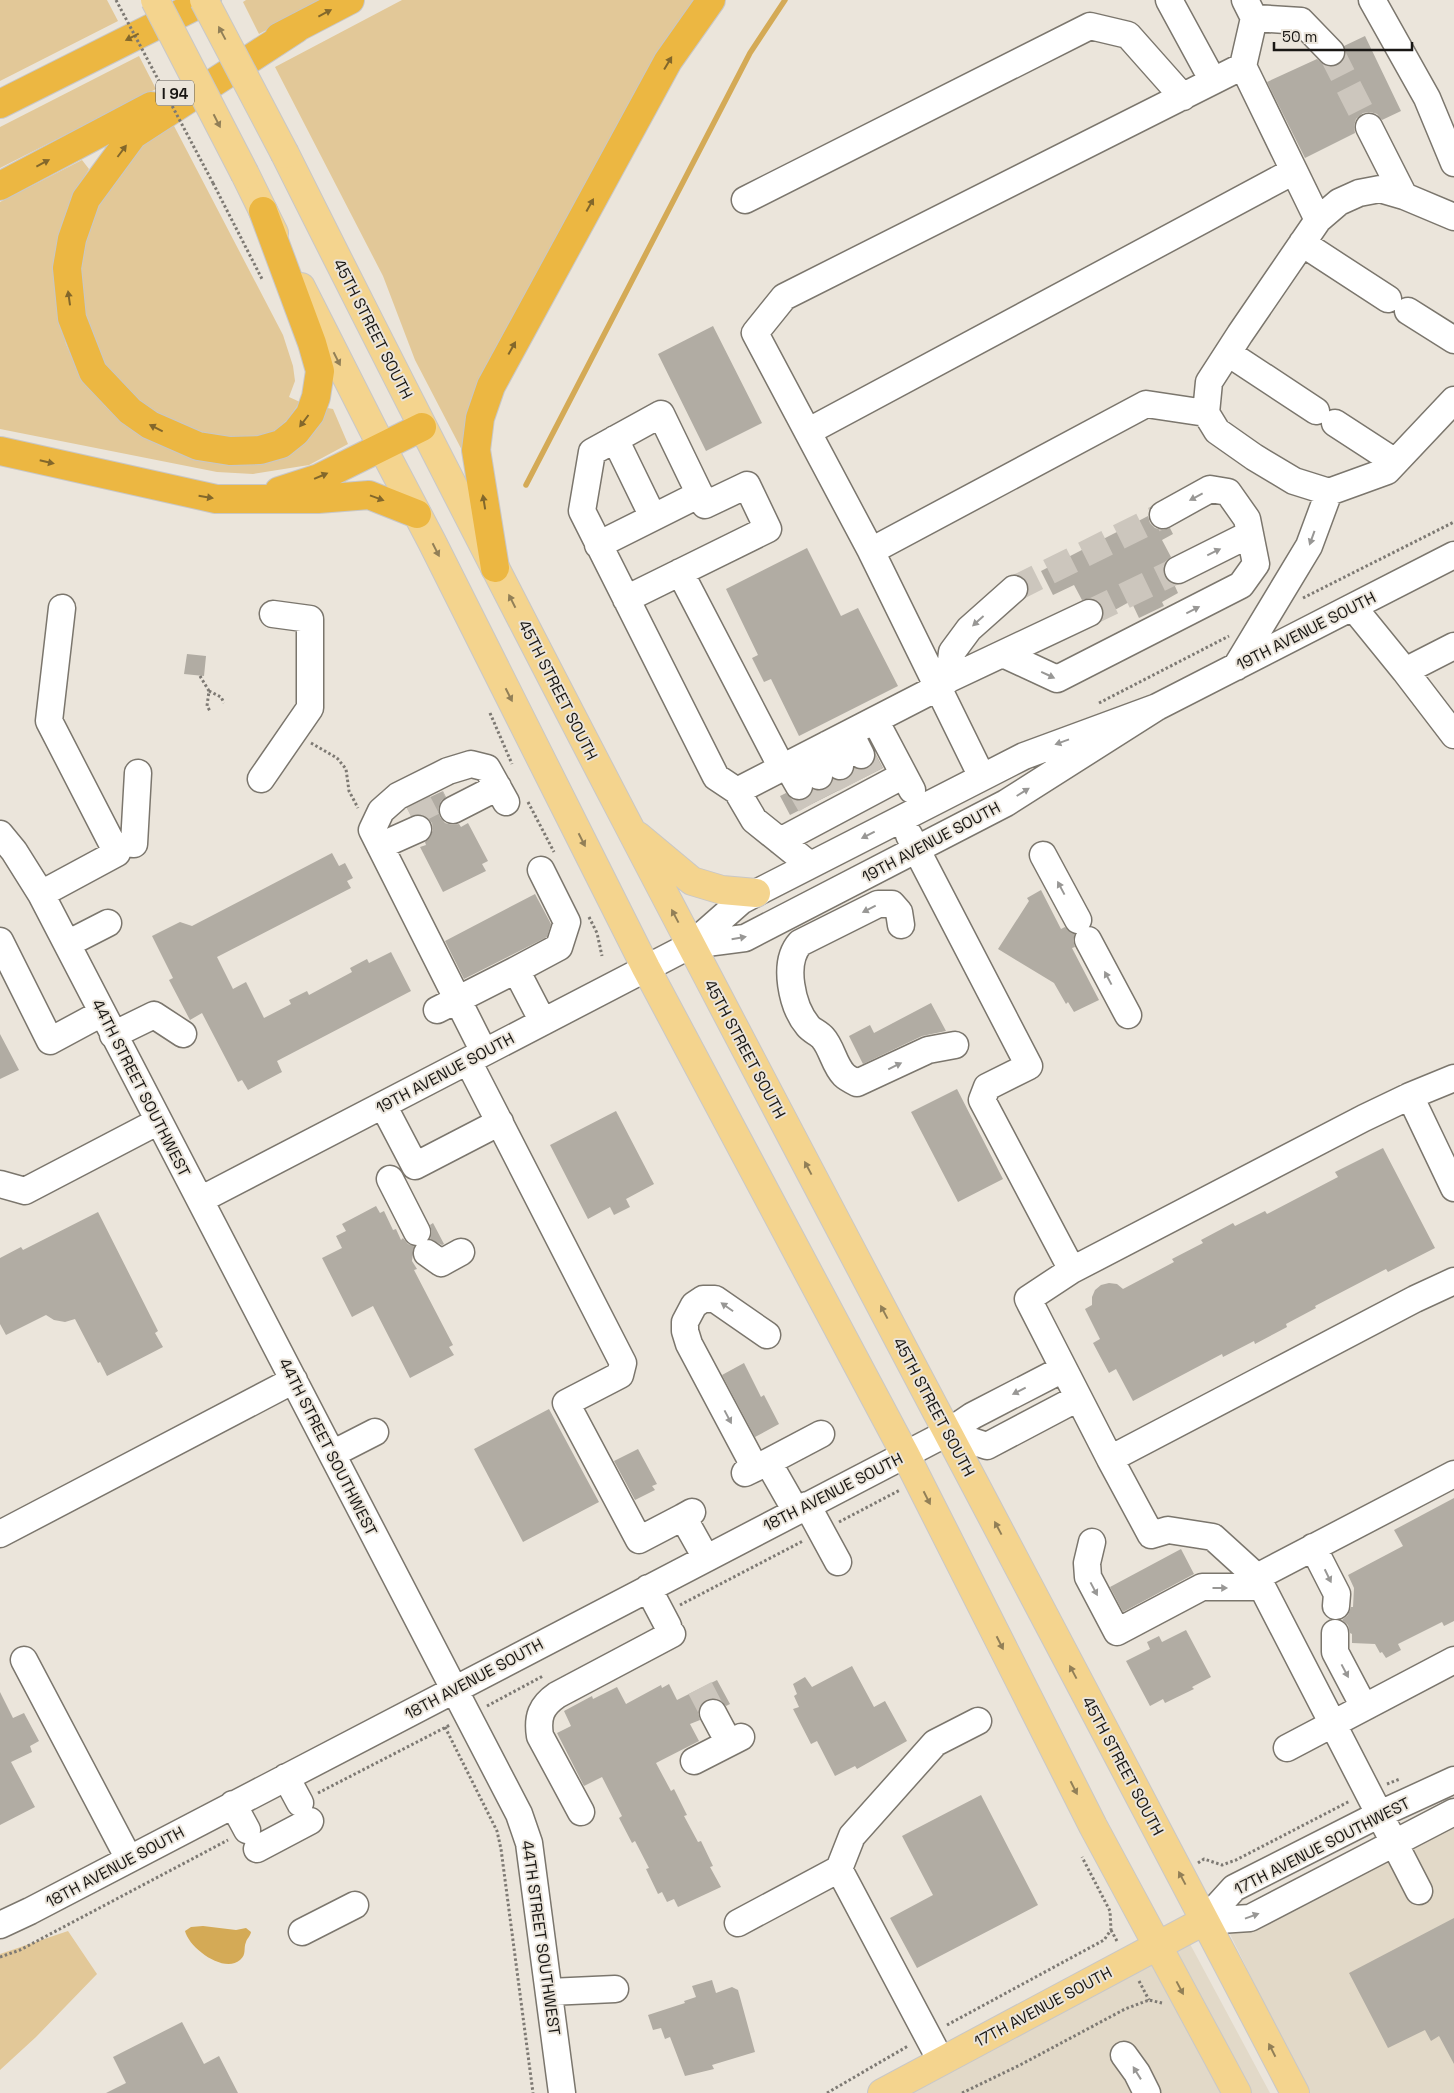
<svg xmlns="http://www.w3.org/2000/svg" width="1454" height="2093" font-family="'Space Grotesk',sans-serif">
  <rect width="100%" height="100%" fill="#ebe5db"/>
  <!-- built -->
  <path fill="#e2d9c8" d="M1454 1809V2093H1308L1227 1928Z
    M1190 1944 1270 2093H908Z"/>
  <!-- green -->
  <path fill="#e2c898" d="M0 0H107L118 21 0 81Z
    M246 0H323L259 34 243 2Z
    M402 0H696L466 458 415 360 383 276 275 67Z
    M139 56 156 89 0 168V127Z
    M173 124 283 335 293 366 295 381 289 397 300 402 288 419 276 430 263 436 206 439 146 411 106 371 95 351 77 284 92 207 138 149Z
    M82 160 89 169 78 188 59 318 66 344 76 367 89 387 106 407 127 426 147 439 170 449 190 456 240 464 322 407 333 409 348 444 309 465 253 474 217 472 0 429V202Z
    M68 1931 97 1974 36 2037 0 2070V1954Z"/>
  <!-- water -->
  <path fill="#d4aa56" d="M203 1926 236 1930 246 1928 251 1932C250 1937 247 1938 246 1942 243 1949 247 1954 240 1960 224 1974 189 1948 185 1931L191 1927Z"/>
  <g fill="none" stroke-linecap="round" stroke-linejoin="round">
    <!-- stream -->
    <path stroke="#d4aa56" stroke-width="5.5" d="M526 485 750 53 785 0"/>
  </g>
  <!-- building -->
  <path fill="#b1aca3" d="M1365 36 1401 111 1382 120 1377 114 1370 112 1363 113 1356 119 1354 126 1355 133 1305 158 1267 82 1317 59 1326 66H1335L1342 62 1345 57 1344 46Z
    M713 326 762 423 706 451 658 354Z
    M1148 516 1150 523 1155 528 1162 530 1170 528 1173 534 1162 540 1171 557 1165 562 1163 570 1165 577 1174 584 1178 593 1162 602 1164 606 1139 618 1131 601 1104 616 1103 607 1098 601 1091 598 1082 600 1074 585 1053 595 1041 571Z
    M807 548 841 616 858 608 898 686 799 736 771 679 764 682 752 658 758 655 726 589Z
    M187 654 206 656 204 676 184 674Z
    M875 753 883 768 790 815 780 796 786 793 792 799 798 801 806 799 813 789 819 791 827 789 833 779 840 781 848 779 852 774 855 768 861 770 868 768 874 763Z
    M443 791 446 797 441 801 438 809 440 817 445 823 453 825 459 824 461 827 468 823 488 861 482 864 486 871 443 892 420 847 426 845 425 842 430 837 433 830 432 823 427 817 420 814 411 816 407 808Z
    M332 853 339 866 345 863 353 878 347 881 351 888 217 957 233 989 246 982 264 1018 291 1004 289 1000 307 991 309 995 352 972 350 968 367 959 369 963 391 952 411 991 277 1061 282 1072 248 1090 242 1080 238 1082 202 1013 190 1020 169 980 173 978 152 936 180 922 192 926Z
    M1041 890 1061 929 1065 927 1075 934 1073 940 1075 947 1072 948 1099 1000 1074 1012 1068 1002 1066 1004 1054 983 998 949 1029 901 1027 898Z
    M535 894 551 924 547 937 464 979 445 941Z
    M931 1003 946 1031 922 1036 863 1064 849 1036 870 1025 874 1033Z
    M0 1034 19 1070 0 1079Z
    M957 1089 1003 1179 958 1202 911 1112Z
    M616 1111 654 1184 626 1199 630 1207 614 1215 610 1207 588 1219 550 1145Z
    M1383 1148 1435 1248 1388 1272 1386 1269 1315 1306 1316 1308 1286 1324 1287 1327 1255 1344 1254 1341 1223 1357 1222 1354 1133 1401 1116 1369 1109 1373 1093 1343 1100 1339 1085 1309 1092 1305V1297L1095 1290 1101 1285 1109 1283 1117 1284 1123 1289 1174 1262 1172 1259 1203 1243 1201 1240 1233 1223 1235 1226 1265 1211 1267 1214 1338 1177 1335 1172Z
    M376 1206 380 1213 384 1211 393 1230 396 1229 401 1240 403 1238 408 1244 414 1246 412 1261 417 1269 414 1270 453 1345 449 1347 454 1355 410 1378 373 1306 352 1317 322 1258 342 1248 336 1236 346 1231 342 1224Z
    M98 1212 158 1331 155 1333 163 1347 107 1376 100 1362 98 1363 75 1319 65 1322 54 1320 46 1315 6 1335 0 1324V1258L21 1247 23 1250Z
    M433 1223 444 1244 442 1245 430 1239 432 1232 430 1225Z
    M744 1363 761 1397 764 1395 779 1424 755 1437 722 1375Z
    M549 1409 599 1502 523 1542 474 1449Z
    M638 1449 657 1484 652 1486 655 1490 635 1500 614 1461Z
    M1454 1498V1621L1444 1626 1442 1622 1398 1644 1401 1650 1386 1658 1382 1652 1380 1653 1375 1644 1352 1643V1634L1350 1633 1348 1625 1342 1620 1348 1615 1351 1607H1353L1354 1588 1348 1575 1403 1546 1394 1530Z
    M1181 1549 1194 1574 1123 1612 1110 1587Z
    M1186 1630 1211 1677 1192 1687 1194 1689 1165 1703 1163 1699 1150 1706 1126 1661 1150 1649 1147 1642 1159 1636 1162 1642Z
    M852 1666 874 1707 885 1701 907 1741 857 1769 855 1766 835 1776 817 1741 811 1744 793 1709 799 1707 794 1696 797 1694 793 1684 805 1677 812 1687Z
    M717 1680 730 1704 726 1706 721 1701 714 1698 706 1700 700 1706 698 1713 700 1720 690 1724 699 1741 656 1763 671 1791 674 1789 687 1815 684 1816 698 1842 701 1841 713 1866 710 1867 721 1887 678 1907 674 1899 667 1902 662 1892 658 1894 646 1869 649 1868 635 1841 632 1843 619 1818 622 1816 602 1777 584 1786 557 1733 571 1726 564 1711 592 1696 593 1699 617 1687 626 1704 661 1685 662 1688 669 1684 677 1700Z
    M0 1692 13 1718 24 1713 39 1741 30 1746 32 1752 11 1762 35 1807 0 1825Z
    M981 1795 1038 1905 917 1968 890 1918 933 1895 902 1836Z
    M1454 1918V2064L1439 2036 1431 2041 1425 2030 1388 2048 1349 1973Z
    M712 1980 716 1993 732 1987 738 1990 755 2052 712 2065 714 2069 685 2076 670 2037 665 2039 661 2028 653 2030 648 2015 685 2003 684 2001 696 1997 692 1986Z
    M182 2022 204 2064 219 2056 238 2093H106L126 2083 113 2057Z"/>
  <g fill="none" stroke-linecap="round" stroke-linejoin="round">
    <!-- minor-tunnel -->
    <path stroke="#ccc6bd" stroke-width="26" stroke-dasharray="26 13" stroke-linecap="butt" d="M1331 52 1369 127
      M1014 589 1163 515
      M1089 613 1178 570
      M861 755 871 774
      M840 766 850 785
      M819 776 829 795
      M799 786 810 805
      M410 814 445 796
      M700 1688 713 1713"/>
    <!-- minor casing -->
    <g stroke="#7b766d" stroke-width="29">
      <path id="minor" d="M1169 0 1213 81
        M1372 0 1427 98 1454 163
        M1254 18 1301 21 1331 52
        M1243 66 1254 18 1245 0
        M1369 127 1404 196
        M745 200 1090 26 1128 35 1183 97
        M1454 217 1404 196 1380 189 1359 193 1339 202 1318 220 1240 334 1209 382 1206 413 1217 431 1254 457 1294 481 1329 492 1387 471 1454 400
        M1302 243 1388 299
        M1408 311 1454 340
        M1228 353 1316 411
        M1335 423 1395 462
        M809 431 1294 171
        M615 439 653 517
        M598 545 700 494
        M871 551 755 333 784 297 1243 66 1318 220
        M1178 570 1250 534
        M680 572 782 768
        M626 599 768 529 747 485 705 505 661 414 592 452 582 511 716 777 737 791
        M1353 607 1405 671 1454 735
        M1003 654 1057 679 1241 585 1256 564 1247 519 1228 492 1210 489 1163 515
        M1236 667 1309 546 1329 492
        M1405 671 1454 646
        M949 679 952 652 969 629 1014 589
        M875 720 912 790
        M850 733 861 755
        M828 744 840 766
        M807 755 819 776
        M787 765 799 786
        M982 777 871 551 1146 404 1206 413
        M261 779 310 708V619L273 614
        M453 810 498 787
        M0 834 14 851 41 894 519 1814 529 1843 562 2093
        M909 835 1029 1066 987 1087 982 1100 1072 1270
        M780 841 904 775
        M134 844 138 773
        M380 846 418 829
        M1043 855 1078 920
        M810 865 754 820 737 791 937 688 949 679 1089 613
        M41 894 117 853 49 721 62 608
        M901 925 899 912 892 904H878L800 943C782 963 792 1007 808 1026 812 1031 819 1033 823 1038 832 1048 834 1065 844 1075 847 1078 853 1081 857 1083L928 1050 955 1045
        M1088 940 1128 1015
        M0 941 50 1041 102 1013
        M67 944 108 923
        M691 945 745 938 1006 803 1157 707 1454 555
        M516 970 559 947 567 922 541 870
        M437 1010 516 970 543 1022
        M113 1035 154 1015 183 1034
        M484 1052 372 830 381 811 398 796 448 771 471 764 487 768 506 802
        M468 1061 623 1363 620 1375 566 1403 639 1540 683 1517
        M1454 1078 1410 1096 1454 1188
        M1410 1096 1364 1118 1072 1270 1028 1299 1110 1459 1415 1299 1454 1281
        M383 1105 415 1166 500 1122
        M390 1179 417 1232
        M0 1184 25 1191 159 1121
        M200 1200 691 945 741 901 756 893 1024 756 1157 707
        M427 1253 441 1263 461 1252
        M947 1433 987 1446 1078 1398
        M332 1454 375 1432
        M1110 1459 1151 1535 1168 1530 1213 1537 1257 1577
        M768 1462 821 1434
        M755 1468 689 1344 685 1331V1322L694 1305 703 1299H715L767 1335
        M745 1473 768 1462 796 1511
        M807 1505 838 1562
        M692 1512 683 1517 706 1558
        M0 1534 294 1380
        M1092 1542 1087 1563 1088 1577 1117 1632 1202 1587H1262
        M1313 1547 1337 1594 1336 1606
        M648 1588 668 1626
        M1335 1633V1652L1364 1707
        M24 1660 129 1859
        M713 1713 729 1743
        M1287 1748 1454 1660
        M694 1761 741 1737
        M286 1777 300 1803
        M233 1804 247 1830
        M581 1812 540 1736C537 1717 541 1706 557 1695L672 1634
        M257 1849 310 1821
        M839 1869 852 1836 935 1743 978 1721
        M1419 1891 1257 1577 1454 1474
        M1204 1921 1234 1888 1380 1814 1454 1780
        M1204 1921 1250 1918 1454 1812
        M738 1923 839 1869 941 2061
        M0 1925 30 1911 947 1433 972 1416 1063 1369
        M302 1932 355 1905
        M549 1992 615 1989
        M1124 2055 1137 2073 1147 2093"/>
    </g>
    <!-- major casing -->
    <g stroke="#c8c7c7" stroke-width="30">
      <path id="major" d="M285 154C611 806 958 1447 1295 2093
        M245 174 274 233
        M301 287 382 447 432 542 646 968 905 1454 1093 1826 1237 2093
        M638 836 692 881 722 890 756 893
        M882 2093 1204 1921"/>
    </g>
    <!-- highway casing -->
    <g stroke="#c8c7c7" stroke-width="30">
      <path id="highway" d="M279 37 350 0
        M0 104 207 0
        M0 186 151 106
        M263 211 312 343 320 371 316 397 310 414 296 432 281 444 260 450 230 451 198 446 150 425 130 411 93 372 72 318 67 268 72 239 86 199 133 135 296 29
        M0 451 216 499H318L369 495 417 514
        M279 491 319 478 422 427
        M495 568 476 450 480 418 491 386 668 61 711 0"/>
    </g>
    <!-- path -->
    <path stroke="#7d7973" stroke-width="3" stroke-dasharray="2.5 2.5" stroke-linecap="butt" d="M213 183 262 279
      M1303 598 1454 522
      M200 676 209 691 207 706 210 711
      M209 691 221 697 224 703
      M1099 703 1229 636
      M490 713 512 764
      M311 743 337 758 346 769 349 791 358 808
      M528 802 554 852
      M589 917 597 933 602 956
      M839 1522 900 1490
      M680 1605 803 1541
      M487 1706 543 1676
      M445 1727 497 1831 501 1849 533 2093
      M1387 1784 1400 1779
      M318 1793 450 1725
      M1198 1863 1204 1859 1222 1865 1236 1860 1350 1801
      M1111 1930 1118 1943
      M0 1957 20 1950 228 1840
      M1139 1981 1149 2000
      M947 2025 1104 1940 1111 1930 1110 1911 1082 1857
      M827 2093 908 2046
      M962 2093 1020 2065 1125 2009 1149 2000 1162 2003"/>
    <!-- minor -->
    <use href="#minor" stroke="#fff" stroke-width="26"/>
    <!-- major -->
    <use href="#major" stroke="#f4d48e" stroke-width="28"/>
    <!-- highway -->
    <use href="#highway" stroke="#ecb742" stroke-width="28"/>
    <!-- major-bridge casing -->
    <g stroke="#c8c7c7" stroke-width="30" stroke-linecap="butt">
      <path id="major-bridge" d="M155 0 245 174
        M204 0 285 154"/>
    </g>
    <!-- path-bridge -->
    <path stroke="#7d7973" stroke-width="3" stroke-dasharray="2.5 2.5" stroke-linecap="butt" d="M116 0 213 183"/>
    <!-- major-bridge -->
    <use href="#major-bridge" stroke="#f4d48e" stroke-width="28"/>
  </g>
  <!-- one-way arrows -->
  <defs><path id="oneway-solid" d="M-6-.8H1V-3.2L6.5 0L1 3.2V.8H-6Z" transform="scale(1.25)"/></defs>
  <g fill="#82672b">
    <use href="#oneway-solid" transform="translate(325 13) rotate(-28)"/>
    <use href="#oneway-solid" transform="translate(132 37) rotate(153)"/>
    <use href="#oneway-solid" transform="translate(668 63) rotate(-59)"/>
    <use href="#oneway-solid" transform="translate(122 151) rotate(-53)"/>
    <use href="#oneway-solid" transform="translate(43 163) rotate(-28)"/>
    <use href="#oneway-solid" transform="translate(590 205) rotate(-61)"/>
    <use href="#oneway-solid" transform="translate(69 298) rotate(-98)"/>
    <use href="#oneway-solid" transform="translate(512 348) rotate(-61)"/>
    <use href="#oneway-solid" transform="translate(304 421) rotate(127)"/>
    <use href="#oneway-solid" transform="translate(156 428) rotate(-153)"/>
    <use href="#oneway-solid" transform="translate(47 462) rotate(13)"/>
    <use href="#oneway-solid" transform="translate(321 476) rotate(-23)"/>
    <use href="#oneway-solid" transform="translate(206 497) rotate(9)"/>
    <use href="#oneway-solid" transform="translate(377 498) rotate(20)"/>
    <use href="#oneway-solid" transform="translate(484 502) rotate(-99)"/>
  </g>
  <g fill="#917f57">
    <use href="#oneway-solid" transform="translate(222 33) rotate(-118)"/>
    <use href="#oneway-solid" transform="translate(217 121) rotate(63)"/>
    <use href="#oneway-solid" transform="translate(337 359) rotate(63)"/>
    <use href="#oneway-solid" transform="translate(436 550) rotate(63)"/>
    <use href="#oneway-solid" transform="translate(512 601) rotate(-117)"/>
    <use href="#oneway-solid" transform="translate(509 695) rotate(63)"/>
    <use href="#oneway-solid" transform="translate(582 840) rotate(63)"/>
    <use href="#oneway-solid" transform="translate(675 916) rotate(-118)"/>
    <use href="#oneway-solid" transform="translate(808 1168) rotate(-118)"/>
    <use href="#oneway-solid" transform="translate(884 1312) rotate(-118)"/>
    <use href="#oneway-solid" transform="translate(927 1498) rotate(63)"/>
    <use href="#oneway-solid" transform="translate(998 1528) rotate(-118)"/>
    <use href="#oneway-solid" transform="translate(1000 1643) rotate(63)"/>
    <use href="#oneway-solid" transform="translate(1073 1672) rotate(-118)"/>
    <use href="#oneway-solid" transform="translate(1074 1788) rotate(63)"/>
    <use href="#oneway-solid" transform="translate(1182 1878) rotate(-118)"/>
    <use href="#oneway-solid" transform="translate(1180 1988) rotate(62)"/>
    <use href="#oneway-solid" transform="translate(1272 2050) rotate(-117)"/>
  </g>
  <g fill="#989795">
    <use href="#oneway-solid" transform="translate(1196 497) rotate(152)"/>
    <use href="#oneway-solid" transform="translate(1312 538) rotate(110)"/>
    <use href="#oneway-solid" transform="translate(1214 552) rotate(-26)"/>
    <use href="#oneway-solid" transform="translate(1193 610) rotate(-27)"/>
    <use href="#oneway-solid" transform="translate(978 621) rotate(138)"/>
    <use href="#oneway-solid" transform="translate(1048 675) rotate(25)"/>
    <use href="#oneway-solid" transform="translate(1062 742) rotate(160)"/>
    <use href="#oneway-solid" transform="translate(1023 792) rotate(-32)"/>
    <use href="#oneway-solid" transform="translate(868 835) rotate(153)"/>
    <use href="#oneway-solid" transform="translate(1061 888) rotate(-118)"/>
    <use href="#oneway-solid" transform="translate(869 909) rotate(153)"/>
    <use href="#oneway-solid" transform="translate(739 938) rotate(-10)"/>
    <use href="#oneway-solid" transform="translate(1108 978) rotate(-118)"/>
    <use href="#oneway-solid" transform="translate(895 1066) rotate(-26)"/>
    <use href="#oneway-solid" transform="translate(727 1307) rotate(-145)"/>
    <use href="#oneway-solid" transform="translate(1019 1391) rotate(153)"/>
    <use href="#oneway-solid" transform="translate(728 1417) rotate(62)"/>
    <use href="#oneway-solid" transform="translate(1328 1576) rotate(64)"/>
    <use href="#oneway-solid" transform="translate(1220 1588)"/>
    <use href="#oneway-solid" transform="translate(1094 1589) rotate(62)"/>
    <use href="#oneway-solid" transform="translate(1345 1671) rotate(62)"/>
    <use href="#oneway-solid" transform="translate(1252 1916) rotate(-20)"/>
    <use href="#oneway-solid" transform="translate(1137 2073) rotate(-122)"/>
  </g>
  <g text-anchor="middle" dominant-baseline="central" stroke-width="4" stroke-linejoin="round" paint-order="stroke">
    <!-- shield labels -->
    <rect fill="#ebe5db" stroke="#585550" stroke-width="1" x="156" y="80.5" width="38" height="25" rx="4"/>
    <g font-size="15" font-weight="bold" fill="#191714">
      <text x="175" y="93">I 94</text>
    </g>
    <!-- street labels -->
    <g font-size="16" fill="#191714" stroke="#ebe5db">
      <text transform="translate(373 329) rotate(63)">45TH STREET SOUTH</text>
      <text transform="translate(1306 631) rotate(-27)">19TH AVENUE SOUTH</text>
      <text transform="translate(558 690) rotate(63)">45TH STREET SOUTH</text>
      <text transform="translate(931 842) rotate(-28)">19TH AVENUE SOUTH</text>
      <text transform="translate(745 1049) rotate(62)">45TH STREET SOUTH</text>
      <text transform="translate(445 1073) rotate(-28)">19TH AVENUE SOUTH</text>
      <text transform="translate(141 1088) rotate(63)">44TH STREET SOUTHWEST</text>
      <text transform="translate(934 1407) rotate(62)">45TH STREET SOUTH</text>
      <text transform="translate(328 1447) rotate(63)">44TH STREET SOUTHWEST</text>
      <text transform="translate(833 1492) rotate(-27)">18TH AVENUE SOUTH</text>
      <text transform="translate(474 1679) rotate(-28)">18TH AVENUE SOUTH</text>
      <text transform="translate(1123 1766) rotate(62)">45TH STREET SOUTH</text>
      <text transform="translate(1322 1846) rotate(-27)">17TH AVENUE SOUTHWEST</text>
      <text transform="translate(115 1867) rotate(-28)">18TH AVENUE SOUTH</text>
      <text transform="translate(541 1938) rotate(82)">44TH STREET SOUTHWEST</text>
      <text transform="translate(1043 2007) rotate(-28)">17TH AVENUE SOUTH</text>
    </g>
  </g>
  <!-- scale -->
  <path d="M1274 42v8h138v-8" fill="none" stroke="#191714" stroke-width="2.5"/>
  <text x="1282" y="42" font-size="15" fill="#191714" stroke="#ebe5db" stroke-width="4" paint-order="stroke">50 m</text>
</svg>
